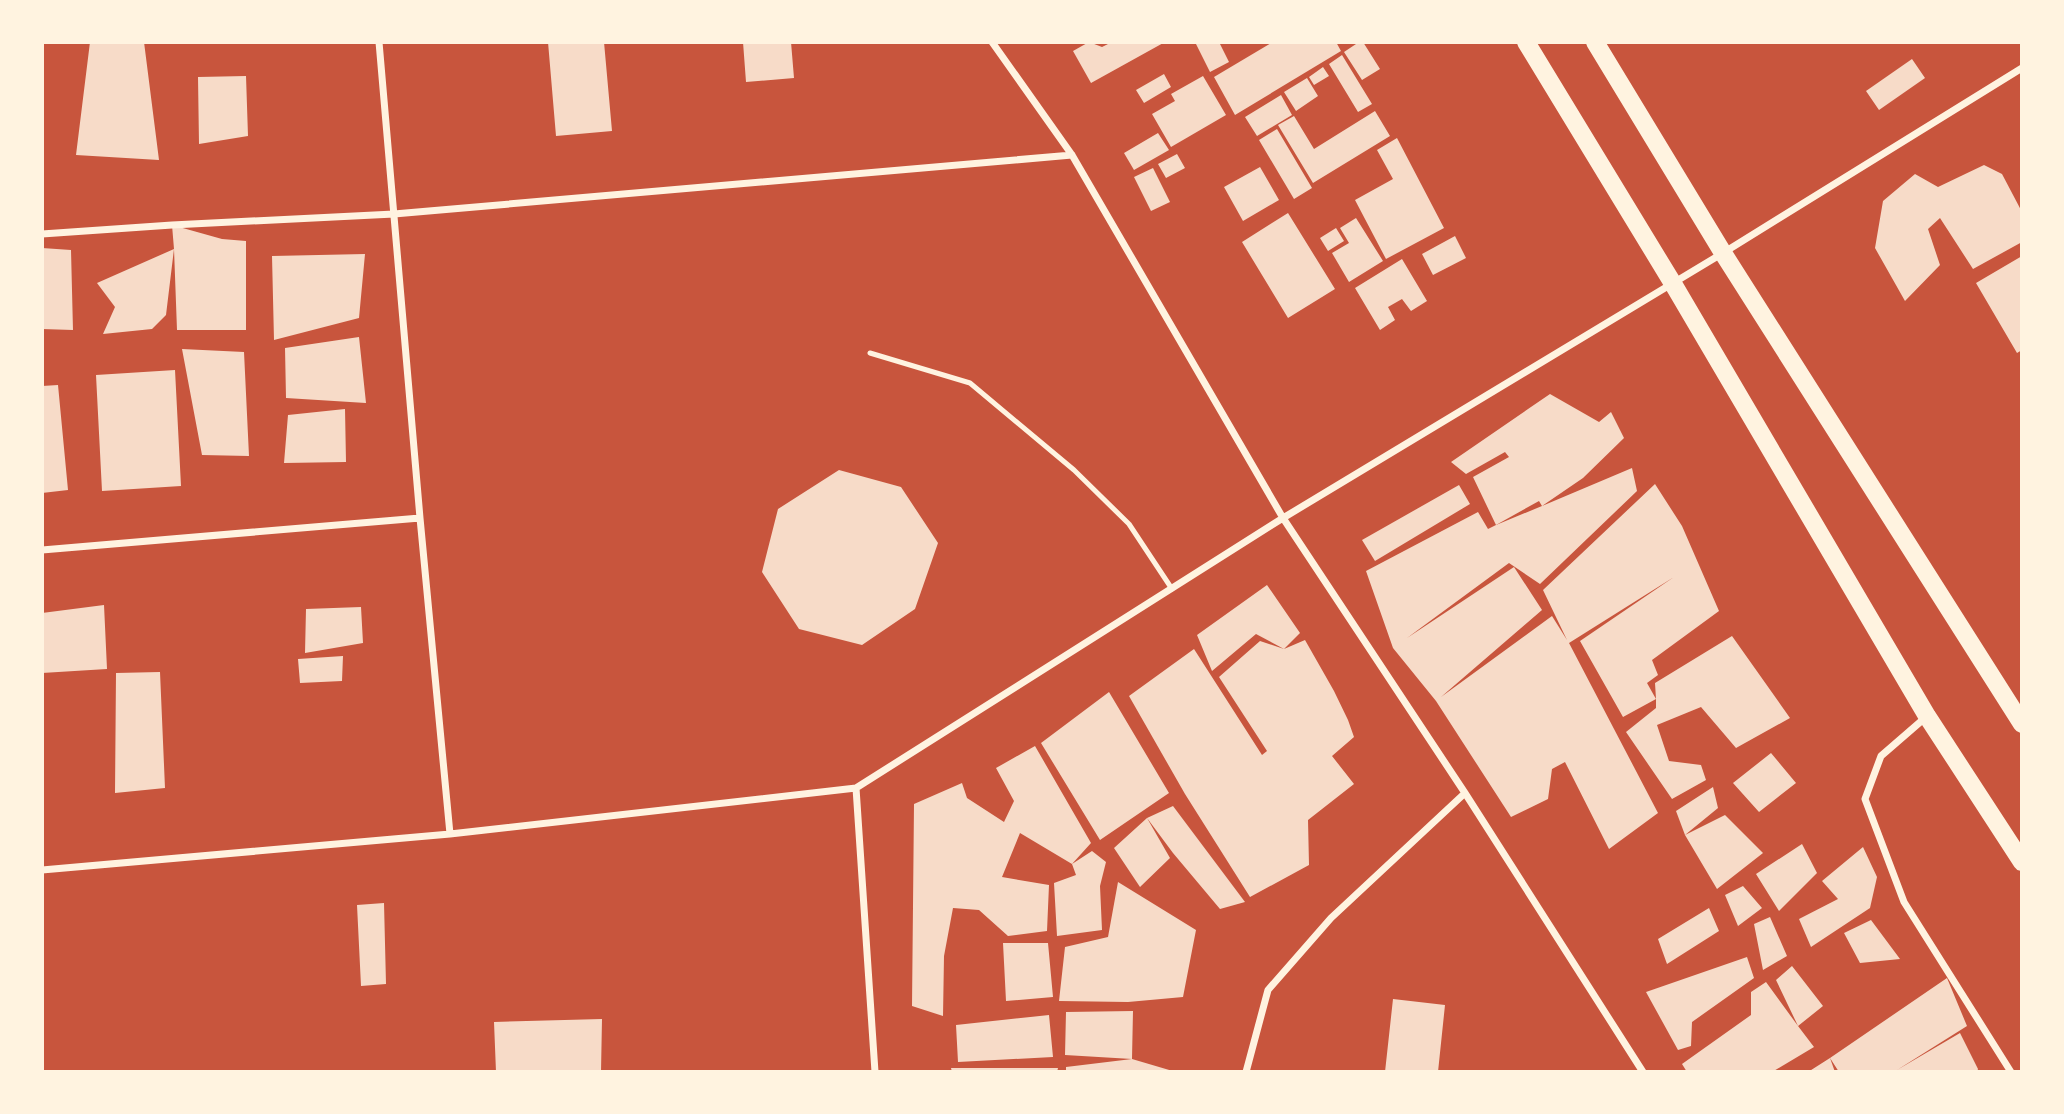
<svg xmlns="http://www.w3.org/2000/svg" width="2064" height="1114" font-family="Montserrat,sans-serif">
  <rect width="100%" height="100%" fill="#c8553d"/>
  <!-- building -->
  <path fill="#f7dbc8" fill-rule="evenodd" d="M90 42H144L159 160 76 155Z
    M548 42H604L612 131 556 136Z
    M743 42H791L794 78 746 82Z
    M1089 42 1102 47 1112 42H1165L1091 83 1073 51Z
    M1195 42H1219L1229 62 1210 72Z
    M1273 42H1336L1341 51 1235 115 1214 77Z
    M1359 42H1363L1380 69 1362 80 1344 52Z
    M1342 55 1372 104 1358 112 1329 64Z
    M1912 59 1925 78 1879 110 1866 91Z
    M1323 67 1329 76 1314 85 1309 77Z
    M1164 74 1171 87 1144 103 1136 90Z
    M246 76 248 136 199 144 198 77Z
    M1203 76 1226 115 1171 147 1152 114 1175 101 1171 94Z
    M1307 78 1318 96 1296 111 1284 92Z
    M1281 95 1292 115 1257 136 1245 117Z
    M1375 111 1390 136 1313 183 1278 125 1294 116 1314 149Z
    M1277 129 1312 188 1294 199 1259 140Z
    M1158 133 1169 150 1134 170 1124 153Z
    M1397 138 1444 228 1386 259 1355 200 1393 179 1377 150Z
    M1177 154 1185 168 1166 178 1158 164Z
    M1984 165 2002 174 2022 212V242L1973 269 1940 218 1928 229 1940 265 1905 301 1875 248 1883 201 1915 174 1938 187Z
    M1260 167 1279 200 1243 221 1224 187Z
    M1153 168 1170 202 1151 211 1134 177Z
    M1288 213 1335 289 1288 318 1242 242Z
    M1356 218 1383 261 1349 282 1332 253 1349 243 1340 228Z
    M172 225 222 239 246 241V330H177L174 249 166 315 152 329 103 334 115 307 97 283 174 249Z
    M1336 228 1344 241 1328 251 1320 238Z
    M1455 236 1466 258 1433 275 1422 254Z
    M42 248 71 250 73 330 42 329Z
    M365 254 359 318 274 340 272 256Z
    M2022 256V350L2017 353 1976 283Z
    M1402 259 1427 301 1411 311 1402 299 1388 307 1395 320 1380 330 1355 288Z
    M359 337 366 403 286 398 285 348Z
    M182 349 244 352 249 456 202 455Z
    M175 370 181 486 102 491 96 375Z
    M58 385 68 490 42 493V386Z
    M1550 394 1599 422 1611 412 1624 438 1583 478 1542 506 1632 468 1637 491 1540 584 1509 563 1407 638 1514 567 1542 610 1441 697 1552 616 1567 640 1543 590 1655 484 1682 526 1719 611 1652 660 1658 675 1647 683 1656 699 1655 683 1732 636 1790 718 1736 748 1701 707 1657 725 1669 761 1701 765 1706 780 1672 799 1626 732 1656 708V699L1623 717 1580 641 1674 577 1569 643 1658 813 1609 849 1565 762 1552 769 1548 799 1511 817 1436 701 1393 648 1366 571 1478 512 1488 529 1496 525 1473 477 1509 457 1505 452 1466 474 1451 462ZM1539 501 1542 506 1496 525Z
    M345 409 346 462 284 463 288 415Z
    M839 470 901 487 938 543 915 609 862 645 799 629 762 572 778 509Z
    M1459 485 1470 504 1375 561 1362 540Z
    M1267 585 1300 633 1284 649 1305 640 1334 691 1348 720 1354 737 1332 756 1354 784 1308 820 1309 865 1250 897 1185 794 1129 696 1194 649 1262 755 1267 751 1219 677 1260 641 1284 649 1256 634 1212 671 1197 635Z
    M104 605 107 669 42 673V613Z
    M361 607 363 643 305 653 306 609Z
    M343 656 342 681 300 683 298 659Z
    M160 672 165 788 115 793 116 673Z
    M1109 692 1169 793 1100 840 1041 743Z
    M1035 746 1091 843 1072 864 1092 851 1106 862 1100 886 1102 930 1057 936 1054 883 1076 875 1072 864 1020 833 1002 877 1049 885 1047 931 1008 936 979 910 953 908 944 956 943 1016 912 1006 914 804 962 783 967 798 1004 822 1014 801 996 768Z
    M1771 753 1796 783 1759 812 1733 783Z
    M1713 787 1718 808 1685 835 1725 815 1763 853 1717 889 1685 835 1676 811Z
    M1173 806 1245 902 1220 909 1173 853 1147 818Z
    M1147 818 1170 858 1140 887 1114 848Z
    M1802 844 1817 873 1779 911 1756 874Z
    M1863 847 1877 877 1870 908 1811 947 1799 919 1838 899 1822 881Z
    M1118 882 1196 930 1183 997 1128 1002 1059 1001 1065 947 1108 937Z
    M1743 886 1762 908 1738 926 1725 895Z
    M384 903 386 984 361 986 357 905Z
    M1709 908 1719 931 1667 964 1658 939Z
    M1770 917 1787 956 1763 970 1754 924Z
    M1871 920 1900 959 1860 963 1844 933Z
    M1003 943H1048L1053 997 1006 1001Z
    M1747 957 1754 978 1692 1022 1691 1046 1678 1050 1646 992Z
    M1792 966 1823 1006 1798 1026 1814 1047 1772 1072H1687L1682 1064 1751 1015V992L1766 982 1798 1026 1776 980Z
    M1947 978 1967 1026 1897 1070 1960 1033 1978 1069 1977 1072H1839L1830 1058Z
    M1393 999 1445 1005 1438 1072H1385Z
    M1133 1011 1132 1059 1176 1072H1066V1067L1132 1059 1065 1055 1066 1012Z
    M1049 1015 1053 1057 958 1062 956 1025Z
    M602 1019 601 1072H496L494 1022Z
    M1830 1058 1835 1072H1808Z
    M951 1068H1058L1057 1072H952Z"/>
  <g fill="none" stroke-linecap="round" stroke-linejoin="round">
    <!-- service -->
    <path stroke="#fff3e0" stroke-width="5" d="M870 353 970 383 1074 470 1129 524 1172 589"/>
    <!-- minor -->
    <path stroke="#fff3e0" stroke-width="7" d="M379 42 420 518 450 834
      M992 42 1072 155 1283 518 1465 793 1643 1072
      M42 234 172 225 394 214 1072 155
      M42 550 420 518
      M1926 717 1881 756 1865 799 1904 902 2011 1072
      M856 788 875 1072
      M42 870 450 834 856 788 1283 518 1723 253 2022 68
      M1246 1072 1268 990 1331 918 1465 793"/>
    <!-- primary -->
    <path stroke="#fff3e0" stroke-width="18" d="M1526 42 1672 282 1927 716 2022 862
      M1595 42 1723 253 2022 724"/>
  </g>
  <!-- border -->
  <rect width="2064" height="1114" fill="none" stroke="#fff3e0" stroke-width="88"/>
</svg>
